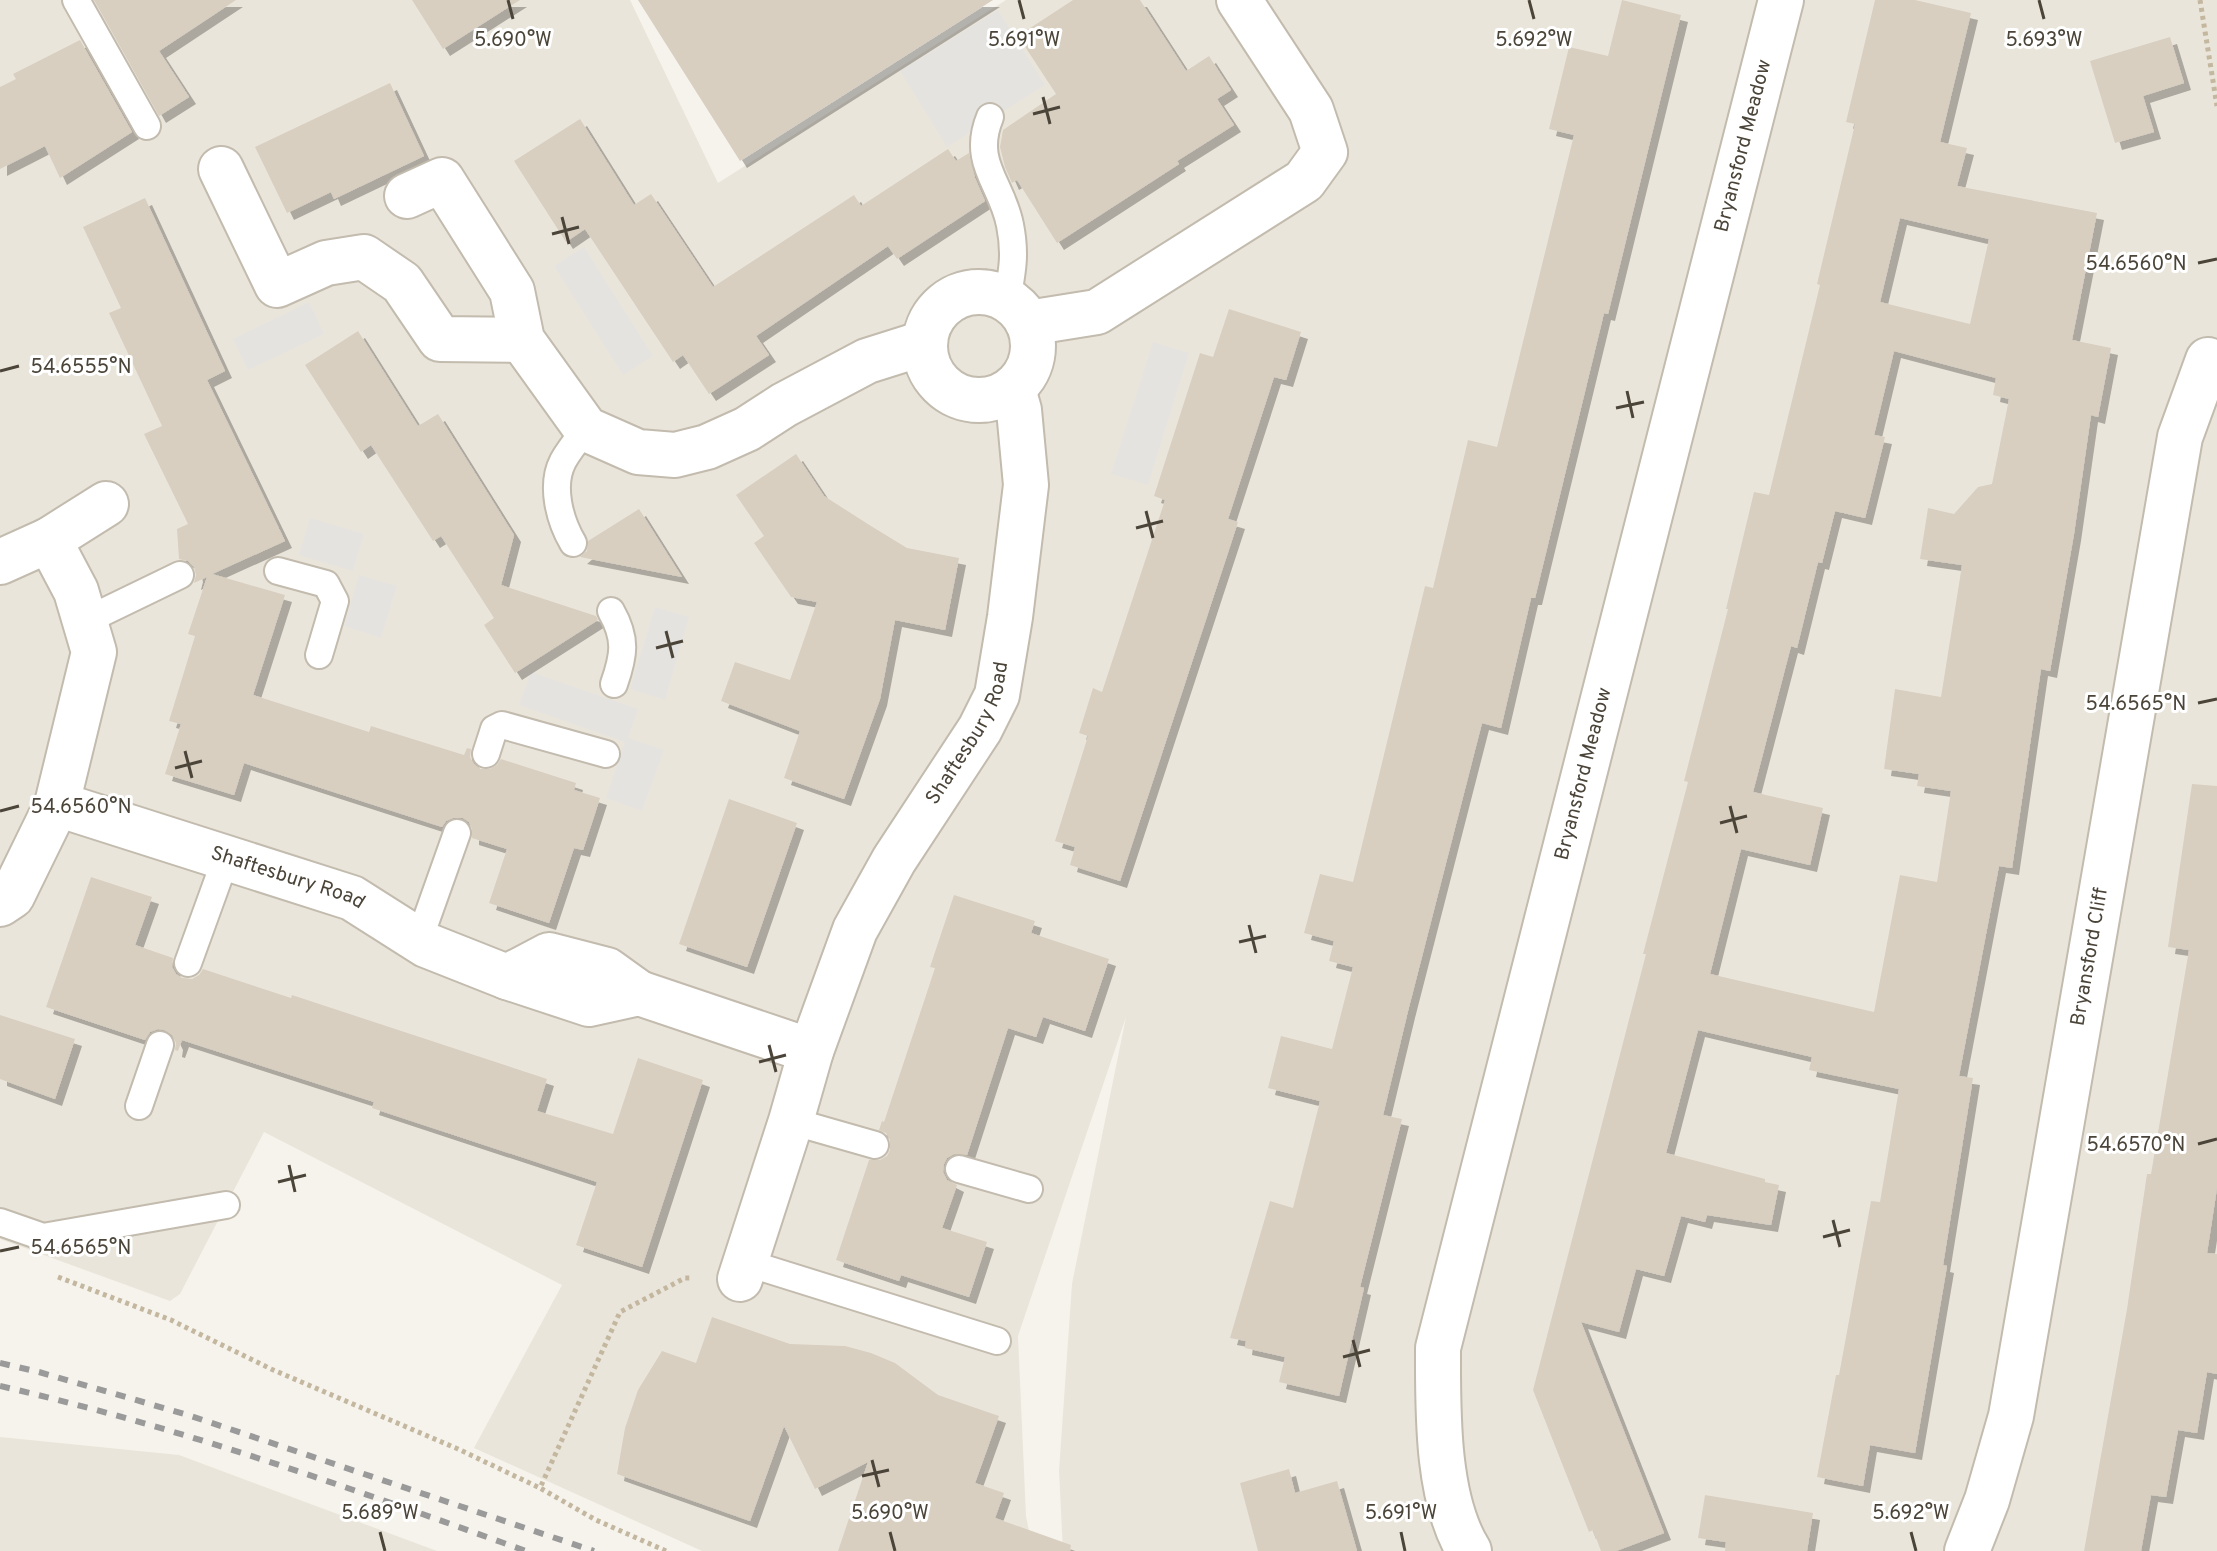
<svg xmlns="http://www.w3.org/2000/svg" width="2217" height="1551" font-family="Overpass,sans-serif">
  <defs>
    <filter id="shadow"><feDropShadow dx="7" dy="7" stdDeviation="0" flood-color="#0004"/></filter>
  </defs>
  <rect width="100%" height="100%" fill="#f6f3ec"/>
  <!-- residential -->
  <path fill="#eae5da" d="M0 0H630L718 183 1006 0H2217V1551H1063L1059 1471 1072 1284 1126 1017 1018 1336 1026 1516 1033 1551H702L474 1448 562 1285 264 1132 180 1294 170 1301 0 1239Z
    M0 1437 179 1455 437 1551H0Z"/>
  <!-- parking -->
  <path fill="#e5e3e0" d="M998 10 1045 85 947 147 900 71Z
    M584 247 653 356 623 375 554 266Z
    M309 302 324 334 248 370 233 339Z
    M1153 342 1189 353 1148 485 1111 474Z
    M310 518 364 534 353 571 299 555Z
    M359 575 397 586 381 638 344 626Z
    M655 607 689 617 665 700 630 689Z
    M531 672 638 709 628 738 664 750 642 811 606 798 625 742 519 705Z"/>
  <!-- building -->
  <path fill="#d8cfc1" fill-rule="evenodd" filter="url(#shadow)" d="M94 0H236L159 51 189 97 159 116Z
    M412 0H520L443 49Z
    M638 0H993L740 161Z
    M1073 0H1140L1186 71 1209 56 1231 90 1217 99 1234 125 1177 161 1179 164 1057 243 1017 180 1012 183 1005 167 1000 147 1003 130 1056 94 1018 36Z
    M1622 0 1681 15 1608 314 1604 313 1535 598H1531L1501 728 1482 723 1408 1011 1383 1115 1402 1119 1360 1287 1364 1288 1339 1396 1279 1382 1285 1357 1245 1348 1246 1341 1230 1338 1270 1201 1293 1208 1320 1101 1268 1088 1281 1036 1332 1049 1353 967 1329 961 1334 941 1304 933 1320 874 1353 882 1425 586 1433 588 1468 440 1497 447 1574 135 1549 129 1569 47 1608 56Z
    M1875 0H1915L1971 13 1940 142 1967 148 1957 186 2097 213 2072 340 2111 348 2098 417 2091 415 2074 534 2050 671 2041 669 2012 868 1999 866 1959 1076 1973 1078 1943 1265 1947 1266 1915 1453 1870 1445 1863 1486 1817 1477 1836 1375H1839L1871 1201 1880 1202 1899 1089 1809 1070 1812 1057 1698 1030 1666 1153 1765 1179V1182L1779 1185 1771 1225 1707 1215 1705 1222 1681 1216 1664 1276 1636 1269 1619 1332 1581 1322 1664 1533 1616 1551H1601L1593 1530 1589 1532 1533 1390 1646 954H1643L1688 782 1684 781 1728 609H1726L1754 492 1769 495 1820 285 1817 284 1855 124 1846 122ZM1900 218 1989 239 1970 324 1880 302ZM1894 351 1996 378 1993 395 2009 399 1992 484 1978 487 1954 514 1928 508 1920 559 1962 565 1941 697 1895 689 1884 769 1919 774 1917 786 1951 791 1937 882 1900 875 1874 1012 1710 974 1741 849 1810 865 1823 808 1753 792 1791 646 1797 648 1818 562 1822 563 1835 511 1865 518 1885 437 1874 435Z
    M2170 37 2184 83 2143 96 2154 132 2115 143 2090 61Z
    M80 40 132 132 60 178 45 146 0 169V87L16 79 13 74Z
    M390 83 424 156 334 199 331 192 287 213 255 147Z
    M580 119 634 205 651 194 713 287 854 195 861 206 948 149 956 161 969 153 975 178 985 201 897 259 888 246 756 336 769 355 709 394 683 355 673 362 585 229 566 242 514 161Z
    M145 198 225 371 207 380 285 541 212 574 285 595 253 695 369 732 371 726 464 755 467 748 471 749 470 757 474 764 480 769H490L497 765 501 759 576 783 574 790 600 798 583 850 574 848 549 923 489 903 507 849 472 838V829L469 822 463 818H453L446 821 442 827 244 763 234 795 165 774 181 724 169 721 195 636 188 634 207 577 194 583 196 575 194 567 188 561 179 559 177 529 188 524 144 434 162 426 109 313 121 308 83 227Z
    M1229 309 1301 332 1286 380 1274 377 1228 519 1238 522 1120 881 1070 865 1075 847 1055 841 1088 736 1079 733 1093 688 1102 692 1165 500 1154 496 1200 353 1213 357Z
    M358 331 418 426 438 414 514 535 501 585 596 616 598 620 515 673 484 625 494 618 441 536 433 541 371 445 361 452 305 365Z
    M796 454 824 496 871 526 907 548 959 558 945 630 895 620 880 699 844 799 784 778 800 731 721 701 735 662 790 680 817 602 791 597 754 543 764 536 736 495Z
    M639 509 682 577 580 557 587 551 588 541Z
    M2192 784 2217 786V1188L2207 1253 2217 1254V1374L2207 1372 2197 1433 2178 1430 2166 1497 2151 1495 2141 1551H2084L2127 1309 2147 1174H2151L2189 950 2168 947Z
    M729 799 797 823 747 967 679 944Z
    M91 877 152 897 135 945 173 958 172 967 176 974 182 978 192 979 199 975 203 969 291 998 292 995 547 1079 537 1111 613 1134 638 1058 703 1080 642 1267 576 1245 597 1182 372 1108 374 1102 182 1040 178 1051 175 1050 176 1043 172 1035 164 1030 158 1029 150 1032 145 1040 46 1007Z
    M954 895 1035 921 1031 933 1109 959 1085 1031 1043 1017 1036 1037 1008 1028 967 1155 954 1154 947 1158 944 1164 943 1172 947 1180 957 1185 942 1228 987 1242 969 1297 901 1275 899 1281 836 1260 869 1160H880L887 1156 890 1150V1140L886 1133 879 1130 882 1121 884 1122 935 968 930 967Z
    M0 1015 75 1039 55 1099 0 1079Z
    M712 1317 790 1344 845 1346 871 1353 895 1363 938 1395 999 1416 975 1483 1004 1493 995 1518 1071 1545 1070 1551H838L868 1462 815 1489 784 1426 750 1521 617 1474 625 1428 638 1390 662 1351 696 1363Z
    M1289 1469 1295 1493 1337 1481 1357 1551H1258L1240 1483Z
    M1705 1495 1813 1513 1807 1551H1725L1726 1542 1698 1538Z"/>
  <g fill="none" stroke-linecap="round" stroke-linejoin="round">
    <!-- service casing -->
    <g stroke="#c2bbae" stroke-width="30">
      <path id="service" d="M76 0 147 126
        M990 117C971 163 1002 183 1010 225 1016 255 1012 272 1007 301
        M573 543C560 521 550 486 563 461 569 450 578 439 586 429
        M278 571 326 584 335 601 319 655
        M611 611C627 639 624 655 614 684
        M85 621 180 575
        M486 754 494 729 502 725 606 754
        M419 940 457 833
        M188 963 226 858
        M139 1106 160 1045
        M791 1121 875 1145
        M959 1169 1029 1189
        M0 1222 43 1237 226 1205
        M744 1262 997 1341"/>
    </g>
    <!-- minor casing -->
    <g stroke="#c2bbae" stroke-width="48">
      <g id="minor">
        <path d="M221 169 277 285 326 263 364 257 402 283 440 339 522 340"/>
        <path d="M407 196 442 180 512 291 522 340 586 429 638 452 675 455 707 447 747 429 784 405 867 361 924 343"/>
        <circle cx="979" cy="346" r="54"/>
        <path d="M1028 323 1097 312 1304 181 1325 152 1311 110 1239 0"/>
        <path d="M0 562 49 540 106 504"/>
        <path id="s1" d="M57 804 352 898 426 945 507 977 589 1004 639 993 811 1051"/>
        <path d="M0 904 12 896 57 804 94 652 76 591 49 540"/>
        <path d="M507 977 549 955 607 970 639 993"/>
        <path id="s2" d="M740 1279 791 1121 811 1051 855 930 894 860 980 729 997 695 1010 617 1026 485 1019 410 1013 389"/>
        <path id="s3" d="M1469 1551C1436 1498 1438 1409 1438 1348L1781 0"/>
        <path id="s4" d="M1967 1551 1987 1500 2011 1416 2180 437 2208 360"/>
      </g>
    </g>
    <!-- path -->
    <path stroke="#c4b79f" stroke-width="5" stroke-dasharray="4 4" stroke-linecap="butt" d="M2200 0 2217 106
      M58 1277 171 1320 271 1369 458 1449 540 1488
      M666 1551 596 1520 540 1488 620 1312 685 1278H692"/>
    <!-- service -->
    <use href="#service" stroke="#fff" stroke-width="26"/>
    <!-- minor -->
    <use href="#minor" stroke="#fff" stroke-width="44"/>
    <!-- rail -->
    <path stroke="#9a9a9a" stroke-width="6" stroke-dasharray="10 10" stroke-linecap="butt" d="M0 1363 39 1372 188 1415 594 1551
      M0 1386C180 1427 353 1489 526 1551"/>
  </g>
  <!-- ticks -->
  <path fill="none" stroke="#4b4439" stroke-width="3" d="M508 0 513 19M1019 0 1024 19M1529 0 1534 19M2039 0 2044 19M1043 97 1050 124M1033 114 1060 107M562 217 569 244M552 234 579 227M2198 263 2217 259M0 371 19 366M1627 391 1633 418M1616 408 1644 402M1146 511 1153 538M1136 528 1163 521M666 631 673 658M656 648 683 641M2198 703 2217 699M185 751 192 778M175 768 202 761M1730 806 1737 833M0 811 19 806M1720 823 1747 816M1249 925 1256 953M1239 942 1266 936M769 1045 776 1072M759 1062 786 1055M2198 1144 2217 1139M289 1165 295 1192M278 1182 306 1175M1833 1220 1840 1247M1823 1237 1850 1230M0 1251 19 1247M1353 1340 1360 1367M1343 1357 1370 1350M872 1460 879 1487M862 1476 889 1470M380 1532 385 1551M890 1532 895 1551M1401 1532 1405 1551M1911 1532 1916 1551"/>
  <g text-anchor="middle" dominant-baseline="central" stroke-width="6" stroke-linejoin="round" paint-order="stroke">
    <!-- street labels -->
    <g font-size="20" fill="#4b4439" stroke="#fff">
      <text stroke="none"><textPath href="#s3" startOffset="1448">Bryansford Meadow</textPath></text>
      <text stroke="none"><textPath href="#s2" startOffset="596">Shaftesbury Road</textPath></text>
      <text stroke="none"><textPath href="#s3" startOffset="800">Bryansford Meadow</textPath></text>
      <text stroke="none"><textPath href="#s1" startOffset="242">Shaftesbury Road</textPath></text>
      <text stroke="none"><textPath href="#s4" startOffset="608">Bryansford Cliff</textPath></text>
    </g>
  </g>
  <g font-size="20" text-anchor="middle" fill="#4b4439" stroke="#fff" stroke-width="6" stroke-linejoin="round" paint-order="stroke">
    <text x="513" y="46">5.690°W</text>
    <text x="1024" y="46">5.691°W</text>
    <text x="1534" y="46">5.692°W</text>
    <text x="2044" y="46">5.693°W</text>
    <text x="2136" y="270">54.6560°N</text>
    <text x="81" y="373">54.6555°N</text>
    <text x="2136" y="710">54.6565°N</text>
    <text x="81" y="813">54.6560°N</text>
    <text x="2136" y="1151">54.6570°N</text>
    <text x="81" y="1254">54.6565°N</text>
    <text x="380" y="1519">5.689°W</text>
    <text x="890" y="1519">5.690°W</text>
    <text x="1401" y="1519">5.691°W</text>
    <text x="1911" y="1519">5.692°W</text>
  </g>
</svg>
